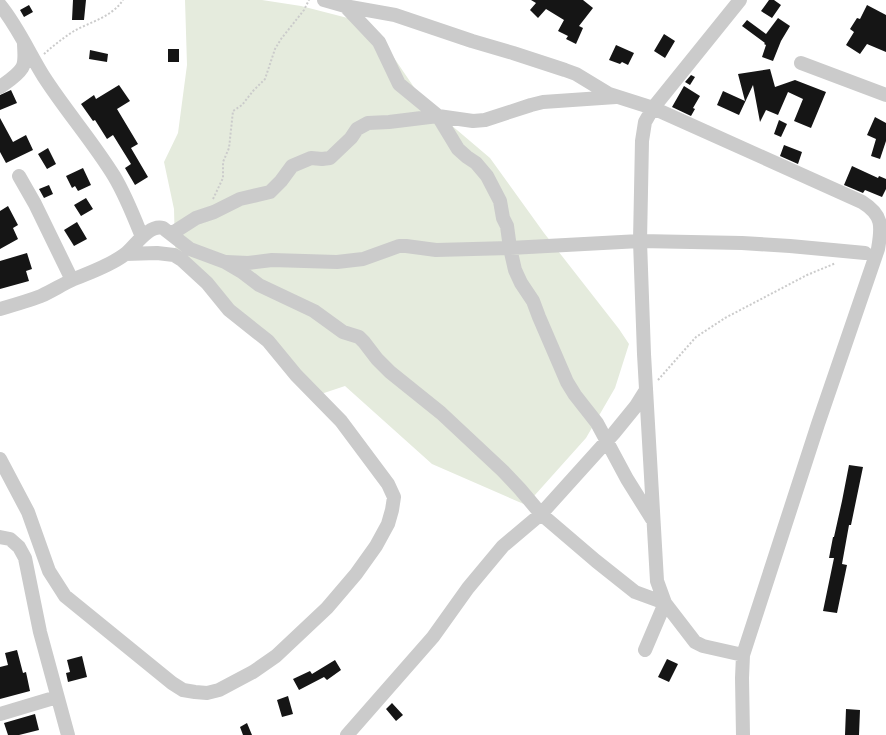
<svg xmlns="http://www.w3.org/2000/svg" width="886" height="735" font-family="'Work Sans',sans-serif">
  <rect width="100%" height="100%" fill="#fff"/>
  <!-- green -->
  <path fill="#e5ebdd" d="M185 0H262L301 6 371 24 424 102 490 158 544 233 619 329 629 344 615 388 586 438 526 505 432 464 345 386 318 395 175 247 174 209 164 162 178 133 187 65Z"/>
  <!-- building -->
  <path fill="#151515" d="M73 0H86L84 20H72Z
    M531 0H583L593 8 579 26 583 28 576 44 566 39 568 36 558 31 564 20 546 9 538 18 530 10 536 3Z
    M769 0H774L781 5 772 18 761 11Z
    M29 5 33 12 24 17 20 10Z
    M867 5 886 15V52L867 44 860 54 846 45 854 32 850 29 857 18 860 19Z
    M778 18 790 26 781 41 773 61 762 57 766 45 764 44 765 43 742 26 747 20 766 34Z
    M664 34 675 41 665 58 654 51Z
    M616 45 634 53 628 65 622 62 620 64 609 60Z
    M168 49H179V62H168Z
    M90 50 108 54 107 62 89 59Z
    M770 69 775 87 795 80 826 92 811 128 794 121 803 99 788 92 778 115 766 110 760 122 753 85 739 115 717 105 723 91 745 101 738 74Z
    M691 75 695 77 690 85 685 82Z
    M119 85 130 101 117 109 138 144 131 148 148 177 135 185 125 168 131 164 113 135 107 139 95 120 93 121 81 104 94 95 96 99Z
    M684 86 700 96 693 108 695 109 691 116 672 107Z
    M11 90 17 103 0 110V95Z
    M875 117 886 123V141L880 159 871 156 876 139 867 135Z
    M0 118 13 142 26 135 33 150 6 163 0 152Z
    M779 120 787 124 781 137 774 134Z
    M784 145 802 152 798 164 780 156Z
    M48 148 56 164 47 169 38 154Z
    M852 166 878 178 879 176 886 179V189L882 197 865 190 863 193 844 185Z
    M83 168 91 185 78 191 75 186 72 188 66 176Z
    M49 185 53 194 44 198 39 189Z
    M86 198 93 209 81 216 74 205Z
    M8 206 18 225 13 228 18 239 0 249V211Z
    M77 222 87 239 74 246 64 230Z
    M27 253 32 269 26 271 29 281 0 289V261Z
    M849 465 863 467 851 525H849L842 564 847 565 837 613 823 611 834 558H829L833 537H834L842 501Z
    M17 650 23 673 26 672 30 691 0 699V667L8 665 5 653Z
    M82 656 87 677 68 682 66 673 70 672 67 660Z
    M667 659 678 664 669 682 658 677Z
    M335 660 341 670 327 680 324 677 299 690 293 679 310 671 312 674Z
    M288 696 293 714 282 717 277 700Z
    M392 703 403 715 396 721 386 709Z
    M846 709 860 710 859 735H845Z
    M35 714 39 730 19 735H8L4 723Z
    M247 723 252 735H243L240 727Z"/>
  <g fill="none" stroke-linecap="round" stroke-linejoin="round">
    <!-- path -->
    <path stroke="#cbcbcb" stroke-width="2" stroke-dasharray="2 2" stroke-linecap="butt" d="M44 54C53 46 63 38 74 31 90 22 112 17 123 0
      M213 199 223 178V162L229 148 233 111 242 105 253 91 265 79 275 49 281 39 304 10 309 0
      M658 380 696 337 725 318 807 275 836 263"/>
    <!-- minor -->
    <path stroke="#cbcbcb" stroke-width="14" d="M324 0 345 6 395 15 472 41 513 53 565 70 576 74 609 94 653 108 862 202C883 215 882 226 878 249L818 424 743 655 742 678 743 735
      M740 0 653 108 645 122 642 141 640 241 644 354 657 581 665 603 695 642 703 646 743 655
      M0 5C18 27 29 53 44 77 66 111 93 142 114 176 126 196 134 217 142 237
      M345 6 379 42 399 84 438 116 458 149 467 157 476 163 487 176 500 201 503 218 507 226 510 248 515 270 521 283 533 301 539 317 567 382 575 395 597 423 627 479 652 519
      M801 63 886 95
      M0 87C7 82 17 76 22 68 26 62 24 50 24 43
      M19 176 35 204 72 280
      M171 234 196 218 214 212 240 199 270 192 281 181 292 166 311 158 322 159 330 158 351 138 357 129 368 123 389 122 438 116 473 121 485 120 531 105 543 102 616 97
      M226 262 248 263 272 260 337 262 363 259 399 246H406L436 250 510 248 640 241 742 243 790 246 865 253
      M0 309C14 305 28 301 41 296 52 291 63 284 74 279 91 272 109 266 124 255 134 248 148 224 163 228L190 249 225 262 242 272 259 285 314 311 343 332 359 337 364 342 377 359 390 372 441 413 503 471 520 489 541 514 596 561 635 592 665 603 645 650
      M0 459 28 512 49 571 65 596 172 683 183 690 195 692 207 693 219 690 253 672 276 656 327 608 356 574 376 546 388 524 392 510 394 497 388 484 341 421 296 375 268 341 229 310 207 283 182 260 174 255 157 253 125 254
      M0 537 10 539 19 547 25 558 40 632 68 735
      M0 714 57 697
      M347 735 433 637 468 588 503 546 541 514 614 433 636 406 646 390"/>
  </g>
</svg>
